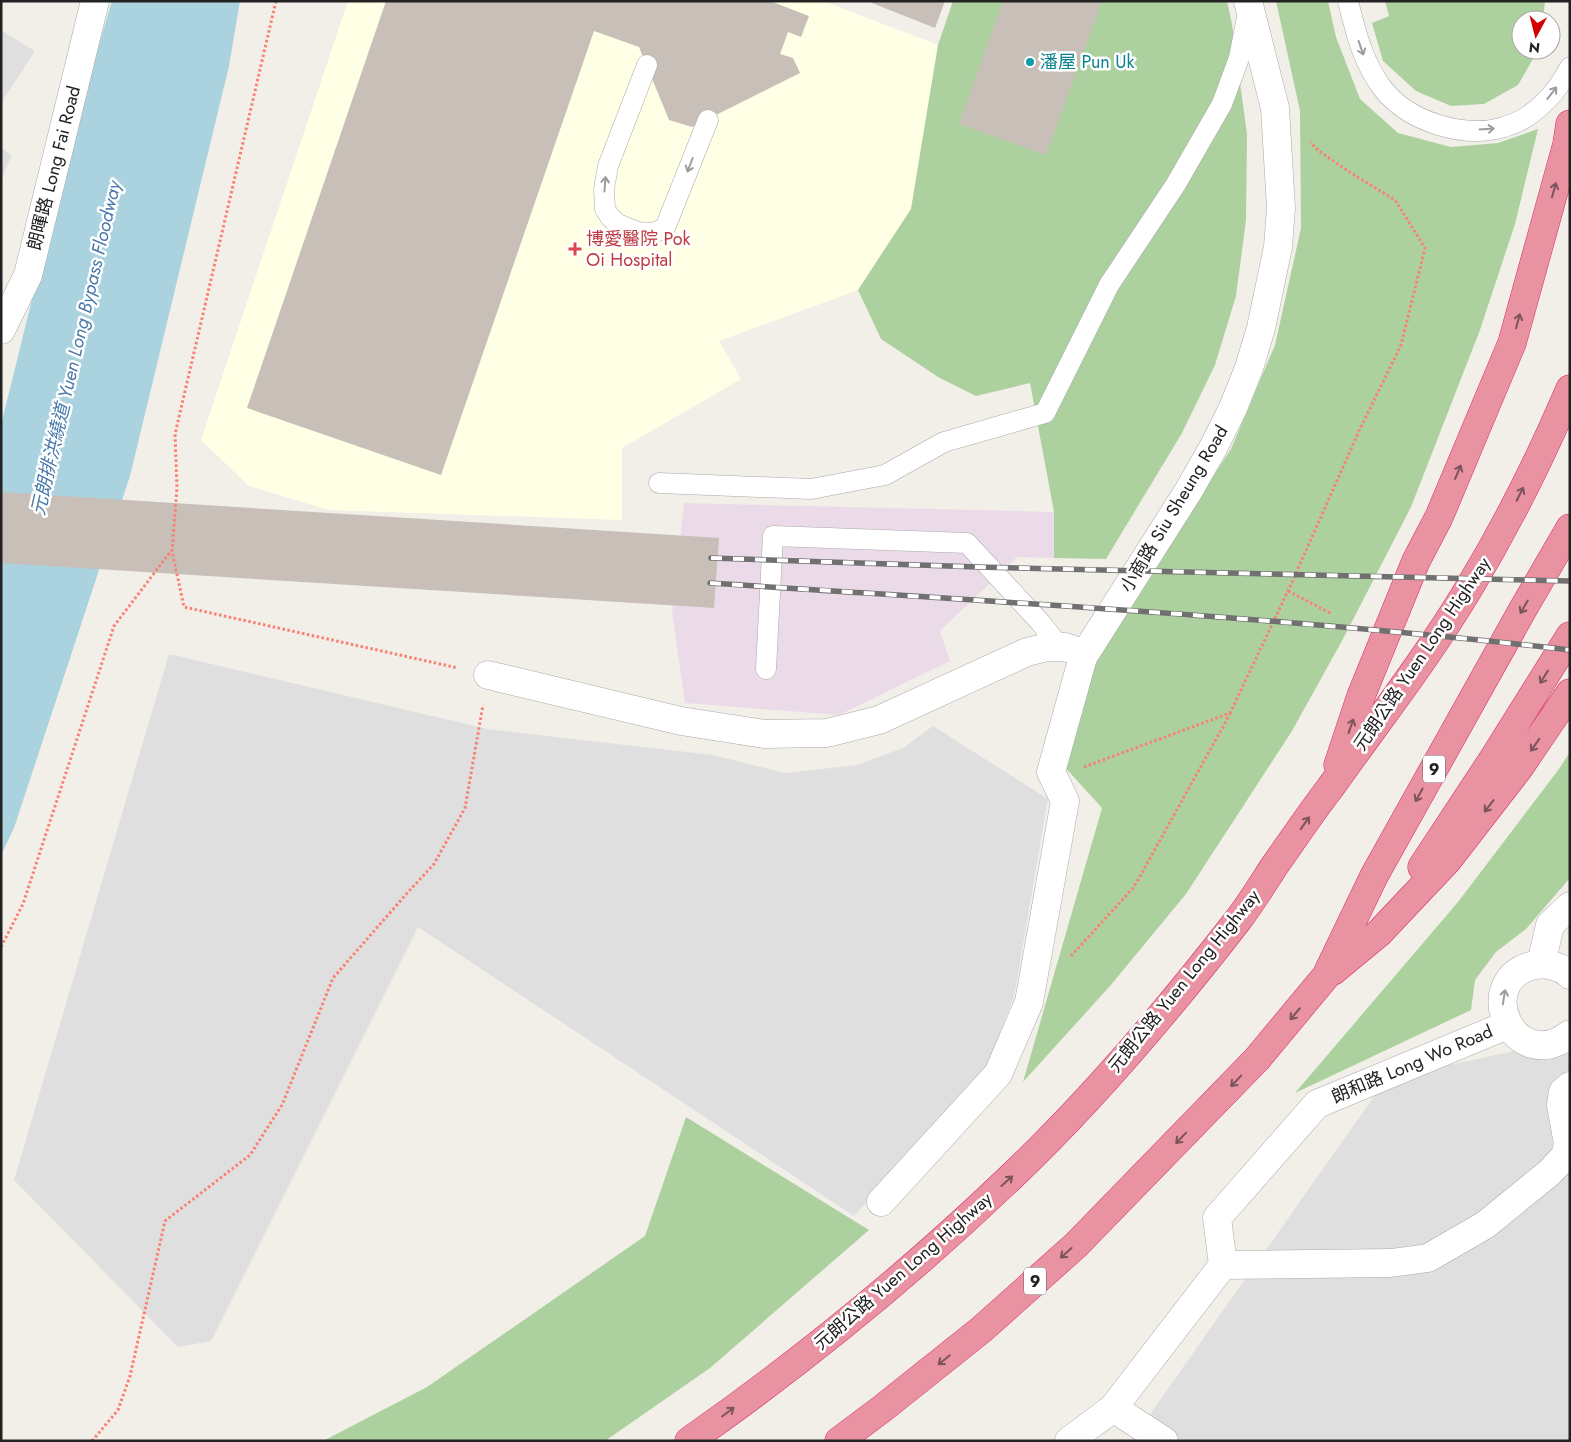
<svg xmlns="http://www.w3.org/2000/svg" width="1571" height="1442" font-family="Jost,'Noto Sans TC',sans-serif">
  <rect width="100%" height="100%" fill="#f2efe9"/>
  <!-- residential -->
  <path fill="#e0dfdf" d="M1 30 35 51 1 103Z
    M1 148 12 155 1 180Z
    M169 654 487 729 713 755 785 773 857 765 903 748 933 726 1048 799 1014 996 985 1072 854 1216 418 927 211 1341 178 1347 14 1180Z
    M1570 1039V1441H1131L1387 1078Z"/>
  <!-- industrial -->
  <path fill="#ebdbe8" d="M684 503 1054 512V558L1017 557 940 631 950 661 839 715 685 703 672 612Z"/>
  <!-- education -->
  <path fill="#ffffe5" d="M348 1H823L938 45 911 209 858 290 719 341 741 379 622 448V520L329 510 249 486 201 440Z"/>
  <!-- forest -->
  <path fill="#add19e" d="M953 1H1227L1232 24 1247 134 1246 220 1236 296 1215 365 1182 433 1106 559 1054 558V512L1030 383 976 396 938 377 881 339 858 290 911 209 938 45Z
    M1276 1H1328L1336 37 1360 99 1398 133 1451 147 1498 143 1538 129 1515 224 1480 330 1411 507 1343 639 1292 731 1186 894 1110 986 1023 1082 1102 808 1062 764 1092 654 1168 544 1231 449 1275 345 1301 228 1300 111Z
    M1385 1H1545L1543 20H1521V50H1538L1518 85 1484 104 1451 106 1416 91 1383 61 1372 23 1389 16Z
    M1570 752V878L1526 929 1496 952 1475 980 1471 1010 1295 1093 1458 902 1559 769Z
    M686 1117 869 1230 710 1368 605 1441H323L427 1387 645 1236Z"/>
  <!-- water -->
  <path fill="#aad3df" d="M112 1H240L229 66 130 476 14 828 1 855V425L76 121Z"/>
  <!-- building -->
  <path fill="#c7bfb8" d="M386 1H770L809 16 801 37 788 32 780 54 793 58 800 73 692 127 669 120 639 47 594 31 441 475 247 408Z
    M867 1H945L935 28Z
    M1003 1H1102L1046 155 959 124Z
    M1 492 719 538 714 608 1 563Z"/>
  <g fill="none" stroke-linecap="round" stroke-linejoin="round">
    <!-- service casing -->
    <g stroke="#a9a9a9" stroke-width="21">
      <path id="service" d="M1348 1C1356 33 1363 63 1383 89 1409 122 1464 139 1504 127 1533 119 1557 93 1570 67
        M647 65 608 166 604 189 605 209 610 217 618 224 637 232 653 233 665 228 708 120
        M659 483 811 489 885 475 944 442 1045 413 1109 285 1176 184 1222 104 1239 58 1248 12
        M766 669 773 536 967 543 1040 622 1060 647"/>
    </g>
    <!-- minor casing -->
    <g stroke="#a9a9a9" stroke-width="29">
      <path id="minor" d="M1 330 28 275 95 1
        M488 675 681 721 764 734 827 733 879 720 1027 652 1047 647H1065L1085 654
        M1541 964 1550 925 1570 906
        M1570 975C1561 966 1547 963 1535 965 1470 979 1514 1078 1570 1034
        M881 1202 998 1074 1029 1002 1065 801 1051 772 1083 657 1189 490 1214 446 1233 408 1249 368 1261 328 1278 247 1281 208 1275 108 1248 1
        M1223 1265 1391 1263 1428 1258 1485 1225 1549 1173 1565 1156 1568 1144 1561 1105 1563 1092 1570 1086
        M1113 1408 1164 1441
        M1069 1441 1113 1408 1223 1265 1217 1218 1317 1104 1507 1025"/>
    </g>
    <!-- motorway casing -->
    <g stroke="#dc2a67" stroke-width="29">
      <path id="motorway" d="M1338 765 1361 696 1416 561 1439 517 1512 343 1567 144 1570 124
        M1422 867 1495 756 1570 636
        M1333 971 1379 933 1447 861 1519 768 1570 693
        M689 1441C803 1361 912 1272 1012 1176 1094 1098 1169 1009 1238 920 1251 903 1262 885 1273 868 1292 841 1310 814 1330 788 1377 722 1427 658 1469 588 1507 525 1541 457 1570 389
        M839 1441 883 1408 982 1329 1076 1245 1257 1059 1326 976 1374 876 1523 609 1570 528"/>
    </g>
    <!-- path -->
    <path stroke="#fa8072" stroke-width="3" stroke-dasharray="2.5 2.5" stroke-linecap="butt" d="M276 1 175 434 177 488 172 551 184 607 458 668
      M1288 591 1332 614
      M1084 767 1230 713 1288 591 1359 431 1401 345 1425 248 1395 200 1351 173 1319 151 1310 142
      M1 947 23 904 114 626 171 551
      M1071 956 1134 887 1230 714
      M92 1441 118 1410 130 1376 165 1221 250 1155 282 1105 333 978 409 891 434 864 465 808 483 705"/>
    <!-- service -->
    <use href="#service" stroke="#fff" stroke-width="20"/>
    <!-- minor -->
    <use href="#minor" stroke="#fff" stroke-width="28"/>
    <!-- motorway -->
    <use href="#motorway" stroke="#e892a2" stroke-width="28"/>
    <!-- rail casing -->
    <g stroke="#707070" stroke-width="5.5">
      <path id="rail" d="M711 558 978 567 1570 581
        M710 583C997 602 1284 617 1570 650"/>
    </g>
    <!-- rail -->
    <use href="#rail" stroke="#fff" stroke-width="4" stroke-dasharray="11" stroke-linecap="butt"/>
  </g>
  <!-- one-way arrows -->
  <defs><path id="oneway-shaft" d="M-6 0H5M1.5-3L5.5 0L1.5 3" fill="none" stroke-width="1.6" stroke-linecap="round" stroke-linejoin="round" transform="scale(1.25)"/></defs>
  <g stroke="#9c9c9c">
    <use href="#oneway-shaft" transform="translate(1361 48) rotate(71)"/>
    <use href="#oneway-shaft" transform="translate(1552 93) rotate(-52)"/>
    <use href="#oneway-shaft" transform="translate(1487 129) rotate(-4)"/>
    <use href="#oneway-shaft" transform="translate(690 165) rotate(111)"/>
    <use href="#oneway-shaft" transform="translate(605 184) rotate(-86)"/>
    <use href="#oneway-shaft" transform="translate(1504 997) rotate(-81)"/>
  </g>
  <g stroke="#7b545c">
    <use href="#oneway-shaft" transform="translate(1554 190) rotate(-74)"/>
    <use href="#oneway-shaft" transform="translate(1518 321) rotate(-75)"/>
    <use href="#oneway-shaft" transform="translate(1458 472) rotate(-67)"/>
    <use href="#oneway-shaft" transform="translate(1520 494) rotate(-63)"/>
    <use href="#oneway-shaft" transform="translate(1524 607) rotate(120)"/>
    <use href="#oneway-shaft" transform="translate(1544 677) rotate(122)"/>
    <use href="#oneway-shaft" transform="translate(1351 726) rotate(-71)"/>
    <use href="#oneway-shaft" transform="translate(1535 745) rotate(125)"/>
    <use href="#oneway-shaft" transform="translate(1419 795) rotate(119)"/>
    <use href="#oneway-shaft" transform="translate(1489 806) rotate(128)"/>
    <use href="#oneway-shaft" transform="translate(1305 823) rotate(-55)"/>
    <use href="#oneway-shaft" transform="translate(1295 1014) rotate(130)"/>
    <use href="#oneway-shaft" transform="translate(1236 1081) rotate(134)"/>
    <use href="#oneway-shaft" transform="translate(1181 1138) rotate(134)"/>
    <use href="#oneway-shaft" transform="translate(1007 1181) rotate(-42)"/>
    <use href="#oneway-shaft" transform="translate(1066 1253) rotate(138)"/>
    <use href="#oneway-shaft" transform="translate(944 1360) rotate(141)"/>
    <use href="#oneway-shaft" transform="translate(728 1412) rotate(-37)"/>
  </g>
  <!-- markers -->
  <circle fill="#0f9aa8" stroke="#fff" stroke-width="2" cx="1030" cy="62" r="5"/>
  <path fill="#e0444e" stroke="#fff" stroke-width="2" d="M572.5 241.5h5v5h5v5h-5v5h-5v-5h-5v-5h5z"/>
  <g text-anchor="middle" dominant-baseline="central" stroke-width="5" stroke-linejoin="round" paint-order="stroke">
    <!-- shield labels -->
    <g fill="#fff" stroke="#646464" stroke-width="1">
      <rect x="1423" y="755.5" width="22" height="27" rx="4"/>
      <rect x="1024" y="1267.5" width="22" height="27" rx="4"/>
    </g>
    <g font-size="16" font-weight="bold" fill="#222">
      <text x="1434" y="769">9</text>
      <text x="1035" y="1281">9</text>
    </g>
    <!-- culture labels -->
    <g font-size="18" fill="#0d838f" stroke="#fff" text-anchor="start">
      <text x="1040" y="62">潘屋 Pun Uk</text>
    </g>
    <!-- street labels -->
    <g font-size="18" fill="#222" stroke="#fff">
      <text transform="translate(54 168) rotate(-76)">朗暉路 Long Fai Road</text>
      <text transform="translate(1174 509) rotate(-59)">小商路 Siu Sheung Road</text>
      <text transform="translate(1422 654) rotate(-56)">元朗公路 Yuen Long Highway</text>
      <text transform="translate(1184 981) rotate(-51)">元朗公路 Yuen Long Highway</text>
      <text transform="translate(1412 1064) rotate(-23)">朗和路 Long Wo Road</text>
      <text transform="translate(903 1271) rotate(-41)">元朗公路 Yuen Long Highway</text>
    </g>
    <!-- health labels -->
    <g font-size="18" fill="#be3a42" stroke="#fff" text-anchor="start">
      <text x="586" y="239">博愛醫院 Pok<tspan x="586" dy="21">Oi Hospital</tspan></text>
    </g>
    <!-- water labels -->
    <g font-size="19" font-style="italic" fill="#4a7aab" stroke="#fff">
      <text transform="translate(76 348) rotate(-77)">元朗排洪繞道 Yuen Long Bypass Floodway</text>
    </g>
  </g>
  <!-- border -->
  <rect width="1571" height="1442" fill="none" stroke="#222222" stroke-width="5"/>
  <!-- north arrow -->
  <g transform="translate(1536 35) rotate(187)"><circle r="24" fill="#ffffff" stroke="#a7a7a7"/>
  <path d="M0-4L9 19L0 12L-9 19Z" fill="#d40000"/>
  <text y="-8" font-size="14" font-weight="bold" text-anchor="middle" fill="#222222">N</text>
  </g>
</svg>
